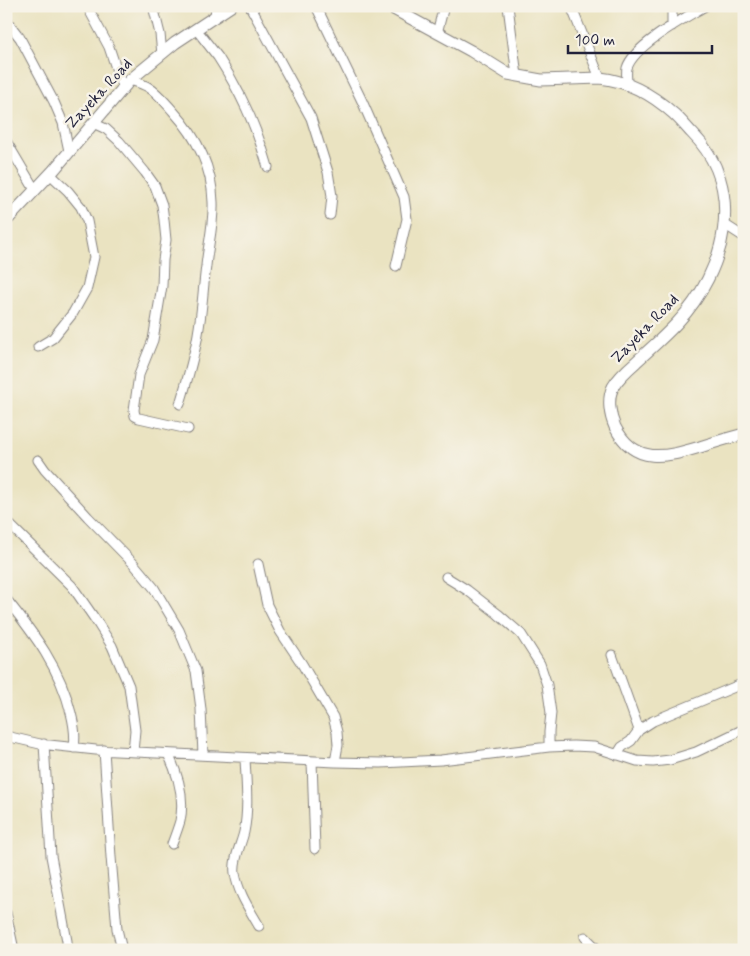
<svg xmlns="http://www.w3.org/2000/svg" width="750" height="956" font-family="Mynerve,sans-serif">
  <rect width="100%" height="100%" fill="#f7f3e8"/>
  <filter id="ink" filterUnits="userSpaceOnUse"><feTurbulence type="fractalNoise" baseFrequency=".02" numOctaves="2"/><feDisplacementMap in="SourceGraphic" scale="10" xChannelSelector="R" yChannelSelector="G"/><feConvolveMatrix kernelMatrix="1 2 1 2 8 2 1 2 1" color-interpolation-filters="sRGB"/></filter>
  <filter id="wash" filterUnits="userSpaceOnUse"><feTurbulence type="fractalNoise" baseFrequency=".0096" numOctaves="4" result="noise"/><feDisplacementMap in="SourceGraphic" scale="20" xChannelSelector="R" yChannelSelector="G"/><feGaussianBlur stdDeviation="1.12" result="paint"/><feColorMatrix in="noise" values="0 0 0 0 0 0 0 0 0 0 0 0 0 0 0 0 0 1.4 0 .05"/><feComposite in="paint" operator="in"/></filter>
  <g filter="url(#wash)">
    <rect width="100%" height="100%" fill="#eae3c1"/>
  </g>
  <g filter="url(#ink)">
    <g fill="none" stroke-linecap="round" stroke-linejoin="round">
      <!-- minor casing -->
      <g stroke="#86827e" stroke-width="11">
        <path id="minor" d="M87 6 109 47 123 89
          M153 6 160 34 162 54
          M250 6 311 118 328 172 332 196 330 215
          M316 6 362 101 404 197 407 219 396 266
          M508 6 517 76
          M571 6 600 78
          M672 6V26
          M215 17 216 6
          M6 20 20 38 54 102 63 123 69 151
          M196 29C203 38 211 48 218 57 240 91 257 128 268 167
          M437 33 444 6
          M130 80C136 82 143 84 148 87 158 93 165 102 173 111 197 137 212 166 213 202 214 224 208 245 206 266 203 289 202 312 198 334 194 358 187 381 180 404
          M627 84C627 79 626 73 627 68 634 45 685 18 705 6
          M93 123 106 129 119 141 145 172 155 186 162 205 164 220 166 240 163 260 162 286 153 340 139 375 134 410 135 416 139 418 188 429
          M6 141 35 190
          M724 224 744 237
          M38 347 53 338 73 313 87 288 94 257 87 221 81 207 68 191 50 174
          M38 460 45 470 88 517 133 563 154 588 179 630 196 671 201 709 203 755
          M6 521 72 586 97 622 112 646 129 686 135 730 133 752
          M258 564 267 605 280 631 302 664 333 717 337 732 338 745 335 762
          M446 577 467 590 498 614 521 634 540 664 547 685 551 713 549 732V747
          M6 599C35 635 60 668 71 713 74 725 76 735 74 748
          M612 655 639 730
          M6 736 40 744 96 750 335 762 381 763 441 760 549 747 573 746 594 747 637 761 653 762 670 760 696 752 744 729
          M44 744 51 856 67 941V950
          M104 750 111 857 117 929 122 950
          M168 754C178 774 185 798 180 821 178 828 175 836 172 844
          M617 755 622 747 631 741 639 730 653 721 744 683
          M245 758C246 782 249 808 244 832 241 845 233 859 235 873 238 893 250 910 259 926
          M312 761 315 849
          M6 913 14 950
          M585 937 598 950"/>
      </g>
      <!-- tertiary casing -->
      <g stroke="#86827e" stroke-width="13">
        <path id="tertiary" d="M388 6 471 51 508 74 541 80 600 78C628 81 653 95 674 114 680 119 686 127 692 133 747 188 726 271 677 323 664 337 650 349 636 362 628 369 618 378 613 387 607 399 610 416 615 427 635 466 666 457 700 447 715 442 729 438 744 434
          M6 221 53 171 130 80 175 43 231 6"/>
      </g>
      <!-- minor -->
      <use href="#minor" stroke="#fff" stroke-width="9"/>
      <!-- tertiary -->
      <use href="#tertiary" stroke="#fff" stroke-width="11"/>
    </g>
  </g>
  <g text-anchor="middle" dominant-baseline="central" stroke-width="5" stroke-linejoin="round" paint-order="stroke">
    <!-- street labels -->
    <g font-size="16" fill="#22223b" stroke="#f7f3e8">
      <text transform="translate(99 94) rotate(-47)">Zayeka Road</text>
      <text transform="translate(645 329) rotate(-46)">Zayeka Road</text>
    </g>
  </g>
  <!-- margin -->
  <rect width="750" height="956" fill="none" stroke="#f7f3e8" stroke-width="25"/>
  <!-- scale -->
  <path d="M568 45v8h144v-8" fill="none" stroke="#22223b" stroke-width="2.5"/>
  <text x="575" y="45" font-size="15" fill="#22223b" stroke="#f7f3e8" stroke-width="4" paint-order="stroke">100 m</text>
</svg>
